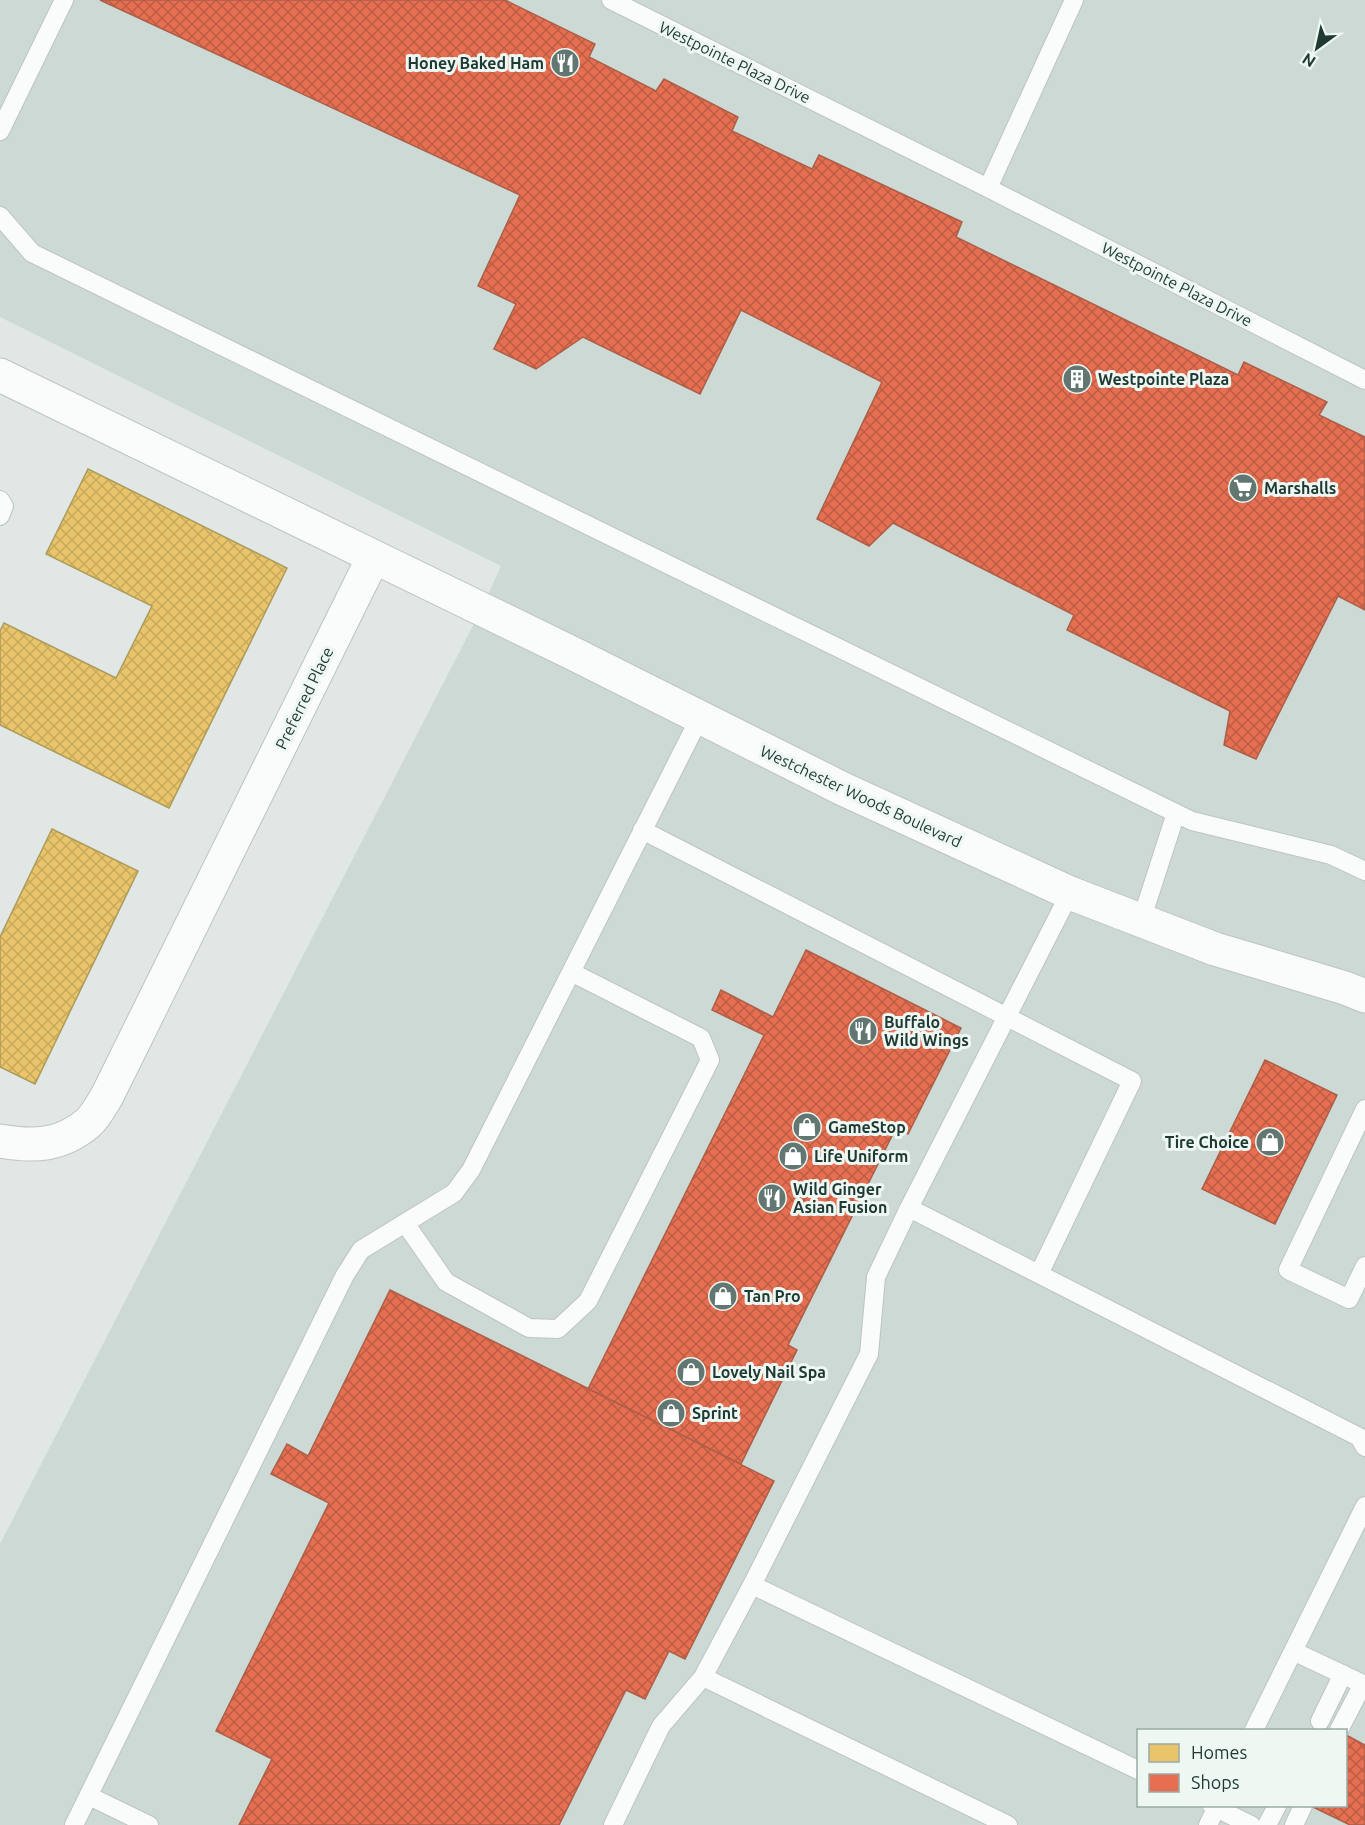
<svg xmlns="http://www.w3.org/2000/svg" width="1365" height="1825" font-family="Ubuntu,sans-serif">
  <defs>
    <pattern id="homes-cross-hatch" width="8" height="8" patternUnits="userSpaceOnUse" patternTransform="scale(1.5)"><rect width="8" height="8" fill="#e9c46a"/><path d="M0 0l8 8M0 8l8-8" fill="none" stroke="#c7a95c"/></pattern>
    <pattern id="shops-cross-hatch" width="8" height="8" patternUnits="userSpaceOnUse" patternTransform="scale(1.5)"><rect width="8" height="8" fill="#e76f51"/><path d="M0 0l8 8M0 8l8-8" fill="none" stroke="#bb5c44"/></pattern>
  </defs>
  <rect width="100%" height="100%" fill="#e0e7e4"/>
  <!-- built -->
  <path fill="#cdd9d4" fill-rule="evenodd" d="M0 0H1365V1825H0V1544L481 610 501 566 0 317ZM1138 1730H1346V1806H1138Z"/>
  <!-- homes -->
  <path fill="url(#homes-cross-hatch)" stroke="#ac9b5a" stroke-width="1.5" d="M88 469 287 568 169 808 0 725V631L4 623 116 678 152 606 46 554Z
    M52 829 138 871 35 1084 0 1067V937Z"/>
  <!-- shops -->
  <path fill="url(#shops-cross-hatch)" stroke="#ab5f48" stroke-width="1.5" d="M100 0H505L595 44 589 57 656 91 664 79 738 117 732 131 812 169 819 155 962 222 956 237 1238 375 1244 362 1327 402 1319 415 1365 437V610L1338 596 1256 759 1224 745 1230 711 1067 630 1074 615 893 523 869 546 817 519 882 382 741 310 700 394 583 337 536 369 494 349 516 304 478 286 520 195Z
    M806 950 961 1028 908 1134 896 1128 886 1148 788 1345 797 1350 741 1464 588 1389 764 1035 712 1010 721 990 773 1017Z
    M1265 1060 1337 1095 1275 1224 1202 1189Z
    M390 1290 774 1481 685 1659 669 1651 645 1699 626 1690 559 1825H239L272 1759 216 1731 329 1503 271 1474 287 1444 308 1456Z
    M1346 1735 1365 1745V1825H1350L1311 1806H1346Z"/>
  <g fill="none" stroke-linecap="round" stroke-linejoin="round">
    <!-- service casing -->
    <g stroke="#bdc4c1" stroke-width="20">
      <path id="service" d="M611 0 988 188 1365 380
        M0 131 64 0
        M988 188 1074 0
        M0 216 32 253 1192 821 1331 855 1365 871
        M0 500 4 506 0 516
        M642 830 1132 1081 1039 1274
        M1141 921 1176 813
        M1365 1109 1288 1270 1349 1299 1365 1266
        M909 1208 1359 1437 1365 1447
        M405 1223 446 1282 529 1328 558 1329 588 1301 710 1060 701 1038 571 972
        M752 1585 1138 1770
        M1293 1651 1365 1685
        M703 1677 1008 1825
        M1320 1721 1343 1674
        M1254 1730 1365 1506
        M1339 1730 1363 1684
        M89 1796 149 1825
        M1212 1806 1251 1825
        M74 1825 345 1275 361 1250 454 1193 471 1170 700 717
        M613 1825 661 1726 703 1677 752 1585 869 1354 876 1277 909 1208 1070 893
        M1208 1825 1217 1806
        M1267 1825 1277 1806
        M1294 1825 1303 1806"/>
    </g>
    <!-- minor casing -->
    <g stroke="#bdc4c1" stroke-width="35">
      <path id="minor" d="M0 375 572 653 843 789 1070 893 1215 949 1345 988 1365 996
        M0 1141C34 1147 61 1146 88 1123 96 1116 102 1104 107 1096L373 558"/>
    </g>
    <!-- service -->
    <use href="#service" stroke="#fafbfb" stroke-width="18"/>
    <!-- minor -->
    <use href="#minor" stroke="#fafbfb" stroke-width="33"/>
  </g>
  <!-- icons -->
  <defs>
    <g id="restaurant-disc" transform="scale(1.5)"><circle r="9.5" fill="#627771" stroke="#eef7f2"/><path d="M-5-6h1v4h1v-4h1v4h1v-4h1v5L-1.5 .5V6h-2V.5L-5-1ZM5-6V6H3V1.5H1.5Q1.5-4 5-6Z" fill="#fff"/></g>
    <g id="building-disc" transform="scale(1.5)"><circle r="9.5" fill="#627771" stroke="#eef7f2"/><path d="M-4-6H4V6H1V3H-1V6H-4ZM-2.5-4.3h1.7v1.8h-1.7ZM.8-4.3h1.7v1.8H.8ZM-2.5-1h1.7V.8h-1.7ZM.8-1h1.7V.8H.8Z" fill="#fff"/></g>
    <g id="supermarket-disc" transform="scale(1.5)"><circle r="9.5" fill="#627771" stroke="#eef7f2"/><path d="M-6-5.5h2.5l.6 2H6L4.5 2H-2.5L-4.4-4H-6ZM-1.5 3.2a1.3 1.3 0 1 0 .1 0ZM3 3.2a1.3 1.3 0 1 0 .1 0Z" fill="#fff"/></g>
    <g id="shop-disc" transform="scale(1.5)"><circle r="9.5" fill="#627771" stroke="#eef7f2"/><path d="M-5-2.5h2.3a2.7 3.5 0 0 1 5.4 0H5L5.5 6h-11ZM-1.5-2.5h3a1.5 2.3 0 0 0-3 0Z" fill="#fff"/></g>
  </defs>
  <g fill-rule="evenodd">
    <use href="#restaurant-disc" x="565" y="63"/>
    <use href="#building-disc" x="1077" y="379"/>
    <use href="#supermarket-disc" x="1243" y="488"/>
    <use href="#restaurant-disc" x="863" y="1031"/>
    <use href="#shop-disc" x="807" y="1127"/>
    <use href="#shop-disc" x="1270" y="1142"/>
    <use href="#shop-disc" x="793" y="1156"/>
    <use href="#restaurant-disc" x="772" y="1198"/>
    <use href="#shop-disc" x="723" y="1296"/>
    <use href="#shop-disc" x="691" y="1372"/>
    <use href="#shop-disc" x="671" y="1413"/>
  </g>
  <g text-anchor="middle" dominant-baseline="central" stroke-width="6" stroke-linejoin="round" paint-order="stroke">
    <!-- street labels -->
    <g font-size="16" fill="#1e3a33" stroke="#eef7f2">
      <text transform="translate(735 62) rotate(26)">Westpointe Plaza Drive</text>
      <text transform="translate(1177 284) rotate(27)">Westpointe Plaza Drive</text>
      <text transform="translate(304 698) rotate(-64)">Preferred Place</text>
      <text transform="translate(861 796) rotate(25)">Westchester Woods Boulevard</text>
    </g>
    <!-- poi labels -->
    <g font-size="16" font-weight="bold" fill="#1e3a33" stroke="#eef7f2" text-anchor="start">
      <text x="544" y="63" text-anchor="end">Honey Baked Ham</text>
      <text x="1098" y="379">Westpointe Plaza</text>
      <text x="1264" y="488">Marshalls</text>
      <text x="884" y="1022">Buffalo<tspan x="884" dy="18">Wild Wings</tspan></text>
      <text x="828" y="1127">GameStop</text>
      <text x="1249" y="1142" text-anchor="end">Tire Choice</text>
      <text x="814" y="1156">Life Uniform</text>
      <text x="793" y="1189">Wild Ginger<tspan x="793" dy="18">Asian Fusion</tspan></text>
      <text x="744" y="1296">Tan Pro</text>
      <text x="712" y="1372">Lovely Nail Spa</text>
      <text x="692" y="1413">Sprint</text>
    </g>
  </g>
  <!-- legend -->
  <rect x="1137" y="1729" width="210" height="78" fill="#eef7f2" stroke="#9baba6" stroke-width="1.5"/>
  <rect x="1149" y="1744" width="30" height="18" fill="#e9c46a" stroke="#9baba6" stroke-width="1.5"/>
  <text x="1191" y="1759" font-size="18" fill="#1e3a33">Homes</text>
  <rect x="1149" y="1774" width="30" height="18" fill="#e76f51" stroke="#9baba6" stroke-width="1.5"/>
  <text x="1191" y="1789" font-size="18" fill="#1e3a33">Shops</text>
  <!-- north arrow -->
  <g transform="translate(1317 48) rotate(213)" stroke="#eef7f2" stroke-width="4.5" paint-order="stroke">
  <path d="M0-4.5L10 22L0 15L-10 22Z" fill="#1e3a33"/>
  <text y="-9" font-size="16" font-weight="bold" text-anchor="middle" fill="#1e3a33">N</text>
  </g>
</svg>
